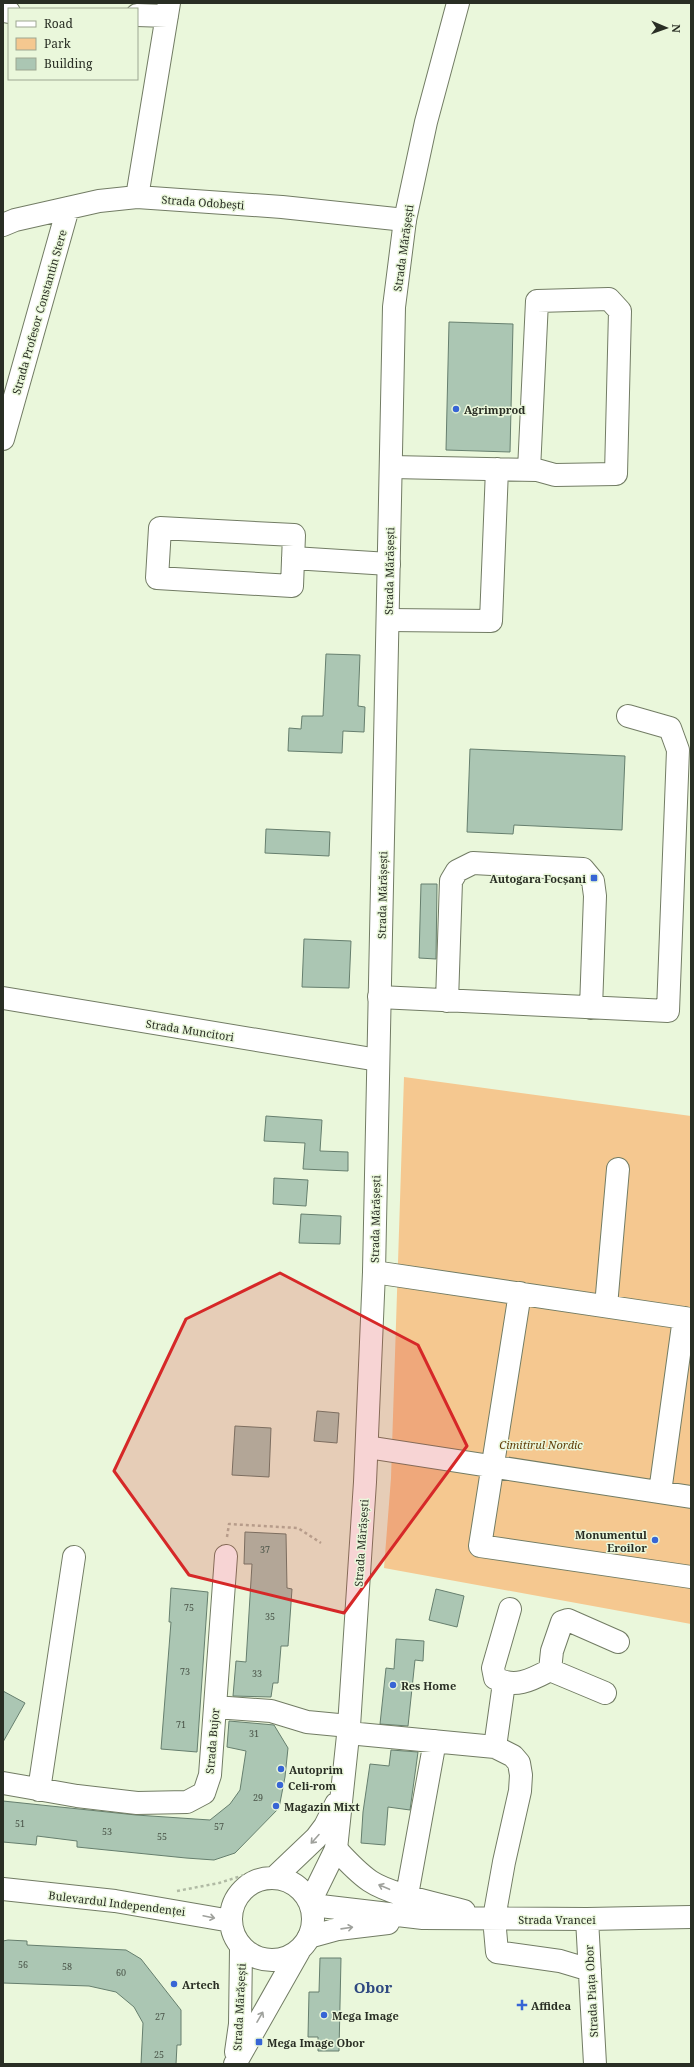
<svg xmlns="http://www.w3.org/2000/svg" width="694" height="2067" font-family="'Noto Serif',serif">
  <rect width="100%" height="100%" fill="#eaf7db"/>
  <!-- green -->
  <path fill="#f5c890" d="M404 1077 691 1116V1624L384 1568 391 1478Z"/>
  <!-- building -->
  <path fill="#abc6b3" stroke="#667f6e" d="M449 322 513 324 510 452 446 450Z
    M326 654 360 655 358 706 365 707 364 732 343 731 342 753 288 751 289 728 301 729 302 716H323Z
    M470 749 625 756 622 830 514 825 513 834 467 832Z
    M266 829 330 832 329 856 265 853Z
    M421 884H437L436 959 419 958Z
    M304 939 351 941 349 988 302 987Z
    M266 1116 322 1120 320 1151 348 1152V1171L303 1169 305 1143 264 1141Z
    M274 1178 308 1180 306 1206 273 1204Z
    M301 1214 341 1216 340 1244 299 1243Z
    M317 1411 339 1413 337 1443 314 1441Z
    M235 1426 271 1428 269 1477 232 1475Z
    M245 1532 286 1534 287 1588 292 1589 288 1646H281L278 1683H273L271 1697 233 1696 236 1661 246 1662 252 1564H244Z
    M171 1588 208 1592 197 1752 161 1749 171 1622H169Z
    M436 1589 464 1596 457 1627 429 1620Z
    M396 1639 424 1641 423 1661 415 1660 408 1726 380 1724 386 1668 394 1669Z
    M3 1691 25 1703 3 1742Z
    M229 1721 274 1725 288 1748 285 1777 279 1808 235 1853 214 1860 186 1858 77 1847V1841L37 1836 36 1845 3 1842V1801L136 1815 210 1820 230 1804 240 1790 246 1751 227 1747Z
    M391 1750 418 1752 410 1810 388 1807 385 1845 361 1843 363 1812 370 1764 389 1766Z
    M8 1940 27 1941V1945L126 1950 141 1959 181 2010V2045H177L176 2064H141L143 2023 134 2007 116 1992 89 1986 3 1983V1941Z
    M320 1958H341L339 2051H318V2037H308L309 1992H319Z"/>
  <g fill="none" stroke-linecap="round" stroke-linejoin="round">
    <!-- minor casing -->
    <g stroke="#727c64" stroke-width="24">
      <path id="minor" d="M3 11 9 12
        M137 15 167 16
        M137 197 169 3
        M3 225 15 220 99 201 137 197 282 207 405 220
        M3 439 68 208
        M392 467 537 470 555 475 616 474 620 311 609 299 537 301 529 470
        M160 528 294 535 292 586 157 578Z
        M293 558 389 564
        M388 620 491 621 497 469
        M379 997 668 1011 678 750 670 728 628 716
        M3 998 378 1060
        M447 1001 451 881 457 871 473 863 583 869 593 881 595 896 591 1008
        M374 1272 691 1319
        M520 1293 480 1546 691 1577
        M606 1306 618 1169
        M367 1447 691 1497
        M660 1492 684 1318
        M510 1609 493 1668 495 1678C515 1689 531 1680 550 1670L552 1651 562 1622 568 1620 618 1642
        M550 1670 605 1693
        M215 1707 271 1711 307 1722 349 1726
        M348 1733 495 1747 513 1756 519 1763 521 1775 520 1791 504 1862 494 1918 497 1952 560 1961 590 1970
        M495 1747 504 1683
        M3 1783 77 1796 137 1803 187 1802 204 1793 210 1775 226 1556
        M39 1790 74 1557
        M336 1849C347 1861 357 1872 370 1881 391 1895 439 1904 464 1911
        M407 1895 435 1741
        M312 1905 423 1918 587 1919 691 1917
        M587 1919 595 2064
        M309 1937 338 1929 388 1923"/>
    </g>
    <!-- major casing -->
    <g stroke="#727c64" stroke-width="24">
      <path id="major" d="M231 1919a41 41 0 1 1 82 0a41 41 0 1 1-82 0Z
        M274 1878 316 1838 325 1826 336 1804
        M3 1889 115 1901 231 1921
        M310 1902 336 1849 349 1726 365 1482 374 1272 394 307 405 220 426 122 458 3
        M236 2052 240 2024 241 1949
        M235 2064 299 1951"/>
    </g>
    <!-- path -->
    <path stroke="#b0baa4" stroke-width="2.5" stroke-dasharray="3 3" stroke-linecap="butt" d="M227 1537 229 1524 298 1528 321 1543
      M177 1891 219 1883 257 1871"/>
    <!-- minor -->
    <use href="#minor" stroke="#fff" stroke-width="22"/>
    <!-- major -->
    <use href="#major" stroke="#fff" stroke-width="22"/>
  </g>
  <!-- one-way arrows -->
  <defs><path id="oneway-shaft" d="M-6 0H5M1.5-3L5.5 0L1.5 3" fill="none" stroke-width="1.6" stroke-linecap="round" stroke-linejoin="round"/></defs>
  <g stroke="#9fa19c">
    <use href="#oneway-shaft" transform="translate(315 1839) rotate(132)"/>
    <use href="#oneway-shaft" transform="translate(384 1887) rotate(-157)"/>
    <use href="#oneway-shaft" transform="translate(209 1917) rotate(12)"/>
    <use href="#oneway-shaft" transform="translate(347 1928) rotate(-8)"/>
    <use href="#oneway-shaft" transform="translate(260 2017) rotate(-60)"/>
  </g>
  <!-- marked area -->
  <path fill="#d62828" fill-opacity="0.2" stroke="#d62828" stroke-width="3" stroke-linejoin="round" d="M280 1273 418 1345 467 1446 344 1613 189 1575 114 1471 186 1319Z"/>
  <!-- markers -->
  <g fill="#3765d5" stroke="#eaf7db" stroke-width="1.5">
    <circle cx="456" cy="409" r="4"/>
    <rect x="590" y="874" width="8" height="8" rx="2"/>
    <circle cx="655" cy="1540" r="4"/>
    <circle cx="393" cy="1685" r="4"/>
    <circle cx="281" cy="1769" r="4"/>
    <circle cx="280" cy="1785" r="4"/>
    <circle cx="276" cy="1806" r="4"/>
    <circle cx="174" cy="1984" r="4"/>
    <path d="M520 1999h4v4h4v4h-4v4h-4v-4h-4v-4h4z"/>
    <circle cx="324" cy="2015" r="4"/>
    <rect x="255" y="2038" width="8" height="8" rx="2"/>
  </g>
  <g text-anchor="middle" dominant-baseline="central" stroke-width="3" stroke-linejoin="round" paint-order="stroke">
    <!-- number labels -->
    <g font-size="9" fill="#4a5448">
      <text x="265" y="1549">37</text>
      <text x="189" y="1607">75</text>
      <text x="270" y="1616">35</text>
      <text x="185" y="1671">73</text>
      <text x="257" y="1673">33</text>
      <text x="181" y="1724">71</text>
      <text x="254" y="1733">31</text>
      <text x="258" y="1797">29</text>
      <text x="20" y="1823">51</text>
      <text x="219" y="1826">57</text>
      <text x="107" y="1831">53</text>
      <text x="162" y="1836">55</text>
      <text x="23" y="1964">56</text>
      <text x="67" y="1966">58</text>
      <text x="121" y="1972">60</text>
      <text x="160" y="2016">27</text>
      <text x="159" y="2054">25</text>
    </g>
    <!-- street labels -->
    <g font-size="11" fill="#292e24" stroke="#eaf7db">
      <text transform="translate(203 202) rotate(4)">Strada Odobești</text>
      <text transform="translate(403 248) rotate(-82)">Strada Mărășești</text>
      <text transform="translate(39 312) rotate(-74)">Strada Profesor Constantin Stere</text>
      <text transform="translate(389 571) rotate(-89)">Strada Mărășești</text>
      <text transform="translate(382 895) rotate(-89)">Strada Mărășești</text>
      <text transform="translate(190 1030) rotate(9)">Strada Muncitori</text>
      <text transform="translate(375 1219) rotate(-89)">Strada Mărășești</text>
      <text transform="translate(361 1543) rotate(-86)">Strada Mărășești</text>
      <text transform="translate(212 1741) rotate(-85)">Strada Bujor</text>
      <text transform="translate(117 1903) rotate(7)">Bulevardul Independenței</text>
      <text x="557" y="1919">Strada Vrancei</text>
      <text transform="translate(591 1991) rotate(-93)">Strada Piața Obor</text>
      <text transform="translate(239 2007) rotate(-87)">Strada Mărășești</text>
    </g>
    <!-- poi labels -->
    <g font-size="11" font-weight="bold" fill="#292e24" stroke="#eaf7db" text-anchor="start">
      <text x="464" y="409">Agrimprod</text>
      <text x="586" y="878" text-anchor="end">Autogara Focșani</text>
      <text x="647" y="1534" text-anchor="end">Monumentul<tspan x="647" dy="13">Eroilor</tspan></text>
      <text x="401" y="1685">Res Home</text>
      <text x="289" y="1769">Autoprim</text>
      <text x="288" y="1785">Celi-rom</text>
      <text x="284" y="1806">Magazin Mixt</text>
      <text x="182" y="1984">Artech</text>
      <text x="531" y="2005">Affidea</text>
      <text x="332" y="2015">Mega Image</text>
      <text x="267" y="2042">Mega Image Obor</text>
    </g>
    <!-- park labels -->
    <g font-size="11" font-style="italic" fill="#613f0a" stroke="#eaf7db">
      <text x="541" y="1444">Cimitirul Nordic</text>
    </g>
    <!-- district labels -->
    <g font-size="15" font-weight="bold" fill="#2f4981" stroke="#eaf7db">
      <text x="373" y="1987">Obor</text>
    </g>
  </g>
  <!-- border -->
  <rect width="694" height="2067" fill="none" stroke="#292e24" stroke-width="8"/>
  <!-- legend -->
  <rect x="8" y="8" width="130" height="72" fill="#eaf7db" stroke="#9da792"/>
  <rect x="16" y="21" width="20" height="6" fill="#ffffff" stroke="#9da792"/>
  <text x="44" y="28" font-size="12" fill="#292e24">Road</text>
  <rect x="16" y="38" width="20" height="12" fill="#f5c890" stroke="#9da792"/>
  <text x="44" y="48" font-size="12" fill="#292e24">Park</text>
  <rect x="16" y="58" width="20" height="12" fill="#abc6b3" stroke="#9da792"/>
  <text x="44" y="68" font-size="12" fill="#292e24">Building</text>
  <!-- north arrow -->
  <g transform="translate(666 28) rotate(92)" stroke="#eaf7db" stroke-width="3" paint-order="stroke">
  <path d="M0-3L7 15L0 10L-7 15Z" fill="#292e24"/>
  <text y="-6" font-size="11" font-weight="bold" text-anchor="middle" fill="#292e24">N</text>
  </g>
</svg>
